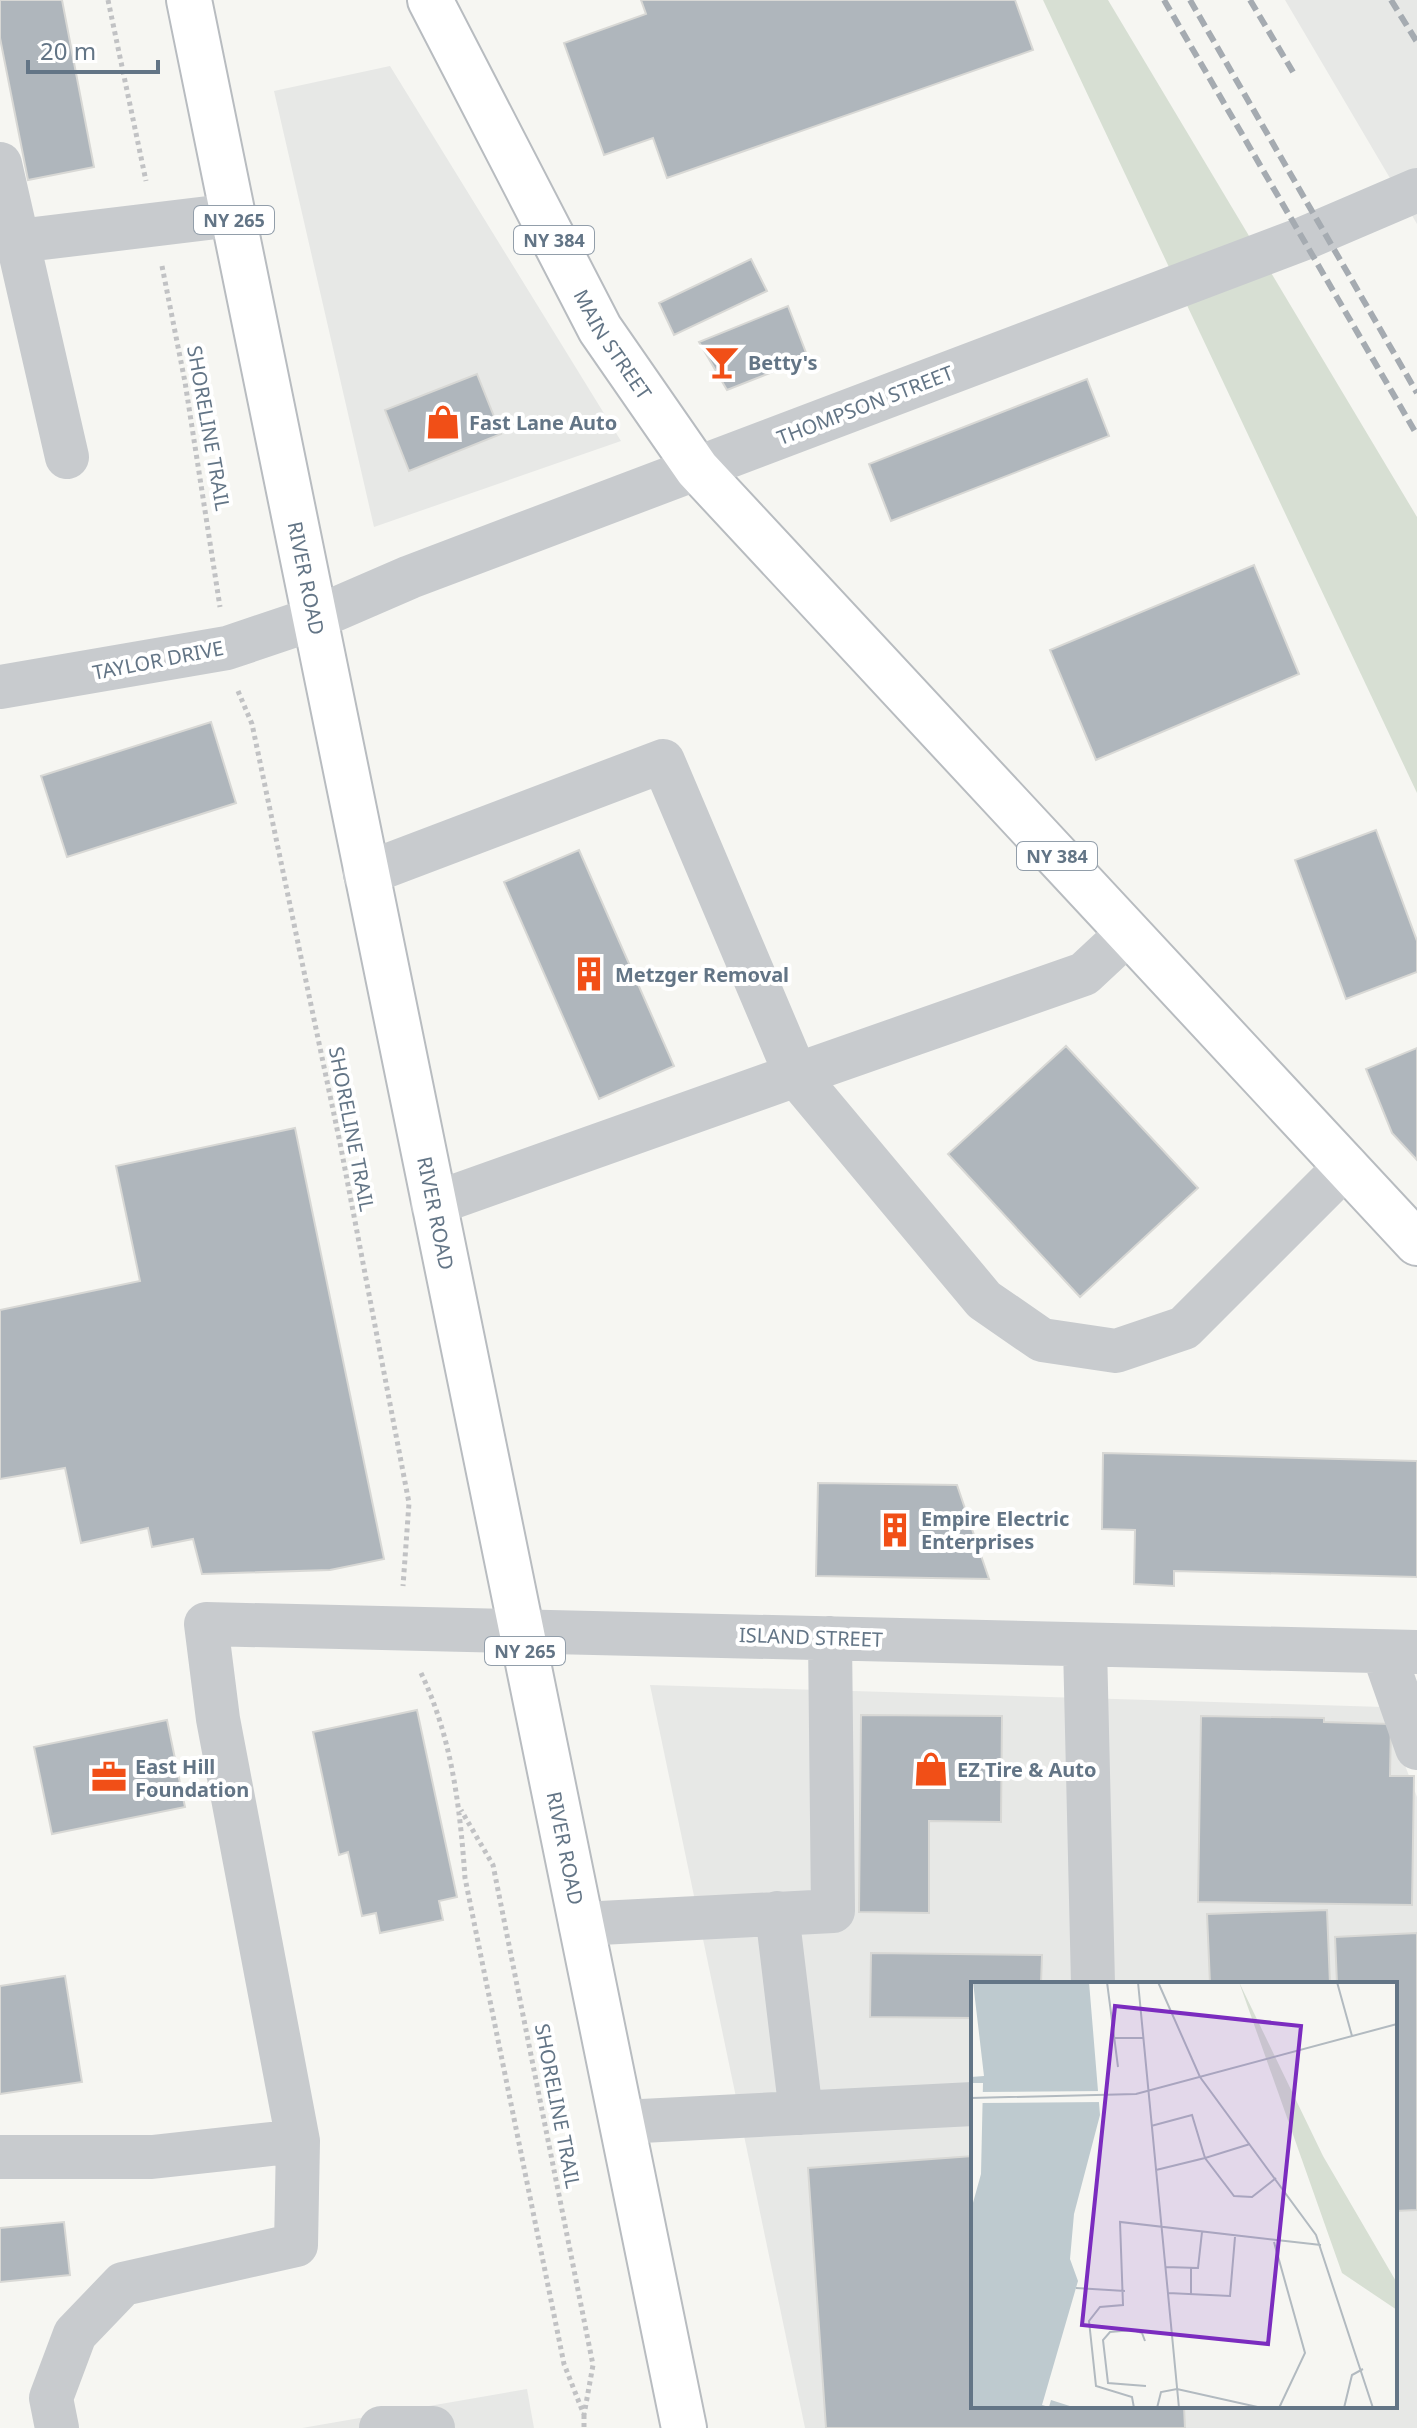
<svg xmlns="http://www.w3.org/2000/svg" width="1417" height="2428" font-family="'Noto Sans',sans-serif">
  <rect width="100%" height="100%" fill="#f6f6f2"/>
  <!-- built -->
  <path fill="#e7e8e6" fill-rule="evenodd" d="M1285 0H1417V224Z
    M390 66 621 441 374 527 274 91Z
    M650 1685 1383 1707 1417 1797V2428H805ZM973 1984H1395V2406H973Z
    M527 2389 534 2428H302Z"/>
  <!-- green -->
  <path fill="#d7dfd3" d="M1043 0H1108L1417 517V793Z"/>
  <!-- building -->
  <path fill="#afb6bc" stroke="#d8d8d5" stroke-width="2" d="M0 0H62L94 167 28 180 0 38Z
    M641 0H1015L1033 50 667 178 653 138 604 155 564 43 646 14Z
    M751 259 767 291 674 335 659 303Z
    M788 306 808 358 727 390 699 342Z
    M477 374 501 434 409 471 385 410Z
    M1087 379 1109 436 891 521 869 464Z
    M1254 565 1299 674 1096 760 1050 650Z
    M211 722 236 803 67 857 41 776Z
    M1376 830 1417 941V972L1346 999 1295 860Z
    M579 850 674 1066 599 1099 504 882Z
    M1066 1046 1198 1188 1080 1297 948 1154Z
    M1417 1048V1160L1392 1133 1366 1069Z
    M295 1128 384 1559 330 1570 202 1574 193 1539 152 1547 148 1528 81 1543 65 1468 0 1479V1310L140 1281 116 1166Z
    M1103 1453 1417 1461V1577L1174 1571V1586L1134 1584 1135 1530 1102 1529Z
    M818 1483 957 1485 989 1579 816 1576Z
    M417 1710 457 1897 439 1901 443 1920 380 1933 376 1913 362 1916 348 1852 339 1855 313 1732Z
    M861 1715 1002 1716 1001 1822 929 1821V1913L859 1912Z
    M1201 1716 1324 1718V1722L1391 1724 1390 1776H1414L1412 1905 1198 1902Z
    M167 1720 185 1807 52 1834 34 1747Z
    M1327 1910 1330 1984H1210L1207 1914Z
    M1417 1933V2210L1395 2211V1984H1337L1335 1937Z
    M871 1953 1042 1955 1041 1984H973V2018L870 2017Z
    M65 1976 82 2082 0 2094V1986Z
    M973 2156V2406H1184L1185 2428H826L808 2168Z
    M64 2222 70 2275 0 2282V2228Z"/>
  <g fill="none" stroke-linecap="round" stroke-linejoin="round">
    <!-- major casing -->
    <g stroke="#b8bcc0" stroke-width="48">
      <g id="major">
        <path id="s1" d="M189 0 684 2428"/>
        <path id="s2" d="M430 0 600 329 697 469 1417 1243"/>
      </g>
    </g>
    <!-- path -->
    <path stroke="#c1c2c4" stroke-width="5" stroke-dasharray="4 4" stroke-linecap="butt" d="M108 0 146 181
      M162 266 185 382 220 607
      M238 691 252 724 340 1143 409 1503 403 1586
      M421 1673C452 1738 460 1807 465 1878L564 2364 584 2415 593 2365 493 1865 461 1810
      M584 2415V2428"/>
    <!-- minor -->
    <path stroke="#c8cbce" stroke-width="44" d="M0 164 67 457
      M18 241 233 215
      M0 687 227 648 313 619 410 577 1305 238 1417 190
      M365 874 663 761 796 1075 433 1204
      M1128 933 1084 974 796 1075 984 1300 1042 1340 1116 1351 1184 1328 1346 1166
      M1085 1646 1093 1984
      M1384 1654 1417 1748
      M777 1913 801 2113
      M581 1924 833 1911 830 1638
      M622 2122 973 2104
      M0 2157H152L298 2141
      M57 2428 51 2398 75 2334 123 2284 296 2245 298 2141 218 1719 206 1624 1417 1652
      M381 2428H433"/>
    <!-- major -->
    <use href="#major" stroke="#fff" stroke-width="44"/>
    <!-- rail -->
    <path stroke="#a5abb1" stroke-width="6" stroke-dasharray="12 6" stroke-linecap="butt" d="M1164 0 1417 435
      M1190 0 1417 393
      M1250 0 1293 72
      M1391 0 1417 42"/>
  </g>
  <!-- icons -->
  <defs>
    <g id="bar-bare" transform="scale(2.76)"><path d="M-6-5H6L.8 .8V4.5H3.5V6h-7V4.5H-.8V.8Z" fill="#f14f17" stroke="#fff" stroke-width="2.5" paint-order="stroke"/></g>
    <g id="shop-bare" transform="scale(2.76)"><path d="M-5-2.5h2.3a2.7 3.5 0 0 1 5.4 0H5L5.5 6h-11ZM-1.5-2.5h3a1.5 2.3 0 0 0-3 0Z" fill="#f14f17" stroke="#fff" stroke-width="2.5" paint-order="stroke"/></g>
    <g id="building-bare" transform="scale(2.76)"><path d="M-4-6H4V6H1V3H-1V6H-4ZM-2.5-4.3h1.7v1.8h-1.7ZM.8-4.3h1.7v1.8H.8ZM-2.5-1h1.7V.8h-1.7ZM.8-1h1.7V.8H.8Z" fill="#f14f17" stroke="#fff" stroke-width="2.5" paint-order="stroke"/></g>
    <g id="office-bare" transform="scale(2.76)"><path d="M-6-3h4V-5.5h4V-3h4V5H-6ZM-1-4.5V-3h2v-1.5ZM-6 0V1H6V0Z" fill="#f14f17" stroke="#fff" stroke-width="2.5" paint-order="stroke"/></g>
  </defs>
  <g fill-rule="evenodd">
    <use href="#bar-bare" x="722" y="362"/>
    <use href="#shop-bare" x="443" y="422"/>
    <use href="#building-bare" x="589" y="974"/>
    <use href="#building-bare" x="895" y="1530"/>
    <use href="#shop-bare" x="931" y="1769"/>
    <use href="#office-bare" x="109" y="1777"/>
  </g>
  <g text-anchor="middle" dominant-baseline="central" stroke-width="8" stroke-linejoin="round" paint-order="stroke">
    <!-- shield labels -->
    <g fill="#fff" stroke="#929eaa" stroke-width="2">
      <rect x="194" y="206" width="80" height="28" rx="6"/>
      <rect x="514" y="226" width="80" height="28" rx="6"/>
      <rect x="1017" y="842" width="80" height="28" rx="6"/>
      <rect x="485" y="1637" width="80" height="28" rx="6"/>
    </g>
    <g font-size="18" font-weight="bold" fill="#637586">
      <text x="234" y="220">NY 265</text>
      <text x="554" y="240">NY 384</text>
      <text x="1057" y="856">NY 384</text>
      <text x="525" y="1651">NY 265</text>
    </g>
    <!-- street labels -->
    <g font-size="20" fill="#637586" stroke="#fff">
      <text stroke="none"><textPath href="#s2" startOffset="390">MAIN STREET</textPath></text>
      <text transform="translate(865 405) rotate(-21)">THOMPSON STREET</text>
      <text transform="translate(209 428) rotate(80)">SHORELINE TRAIL</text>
      <text stroke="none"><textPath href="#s1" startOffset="590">RIVER ROAD</textPath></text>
      <text transform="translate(158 660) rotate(-11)">TAYLOR DRIVE</text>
      <text transform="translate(352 1129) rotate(79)">SHORELINE TRAIL</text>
      <text stroke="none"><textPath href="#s1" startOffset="1238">RIVER ROAD</textPath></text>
      <text transform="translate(811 1637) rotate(2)">ISLAND STREET</text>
      <text stroke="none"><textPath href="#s1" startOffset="1886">RIVER ROAD</textPath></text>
      <text transform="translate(558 2106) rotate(79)">SHORELINE TRAIL</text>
    </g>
    <!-- poi labels -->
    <g font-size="20" font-weight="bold" fill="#637586" stroke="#fff" text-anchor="start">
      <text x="748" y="362">Betty's</text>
      <text x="469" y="422">Fast Lane Auto</text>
      <text x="615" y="974">Metzger Removal</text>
      <text x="921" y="1518">Empire Electric<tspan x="921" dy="23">Enterprises</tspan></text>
      <text x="135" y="1766">East Hill<tspan x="135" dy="23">Foundation</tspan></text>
      <text x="957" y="1769">EZ Tire &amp; Auto</text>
    </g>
  </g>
  <!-- overview -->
  <g transform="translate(971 1982)">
    <rect width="426" height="426" fill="#f6f6f2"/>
    <path d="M268 0 352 174 426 301V328L371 291Z" fill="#d7dfd3"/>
    <path d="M2 0H118L129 133 103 232 99 277 107 299 71 423 78 425 80 418 105 426H0V228L10 192 12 101H0V95L13 94Z" fill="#becacf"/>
    <path d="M133 109V120L8 121V110Z" fill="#f6f6f2"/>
    <path fill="none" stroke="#b2bac0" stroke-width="2" d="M136 0 147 85M167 0 208 426M187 0 229 95 345 253 402 426M366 0 381 54M143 56H172M0 116 165 112 426 42M180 144 221 133 234 176 185 188M279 162 234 176 263 214 281 215 305 196M303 260 334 371 308 426M194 285 227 286 231 250M220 286V312M105 306 154 309M197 311 259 314 264 255M174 359 171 351 162 348 139 350 132 358 137 401 175 404M163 426 161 415 125 404 118 339 129 325 152 323 149 240 350 263M186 426 190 410 206 407 291 426M373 426 381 393 392 387"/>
    <path fill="#7b2cbf" fill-opacity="0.15" stroke="#7b2cbf" stroke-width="4" d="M144 24 330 44 297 362 111 343Z"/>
    <rect width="426" height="426" fill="none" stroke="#637586" stroke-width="4"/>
  </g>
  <!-- scale -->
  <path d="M28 60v12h130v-12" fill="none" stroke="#637586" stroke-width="4"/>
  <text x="40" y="60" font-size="24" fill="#637586" stroke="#ffffff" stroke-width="6" paint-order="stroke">20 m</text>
</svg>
